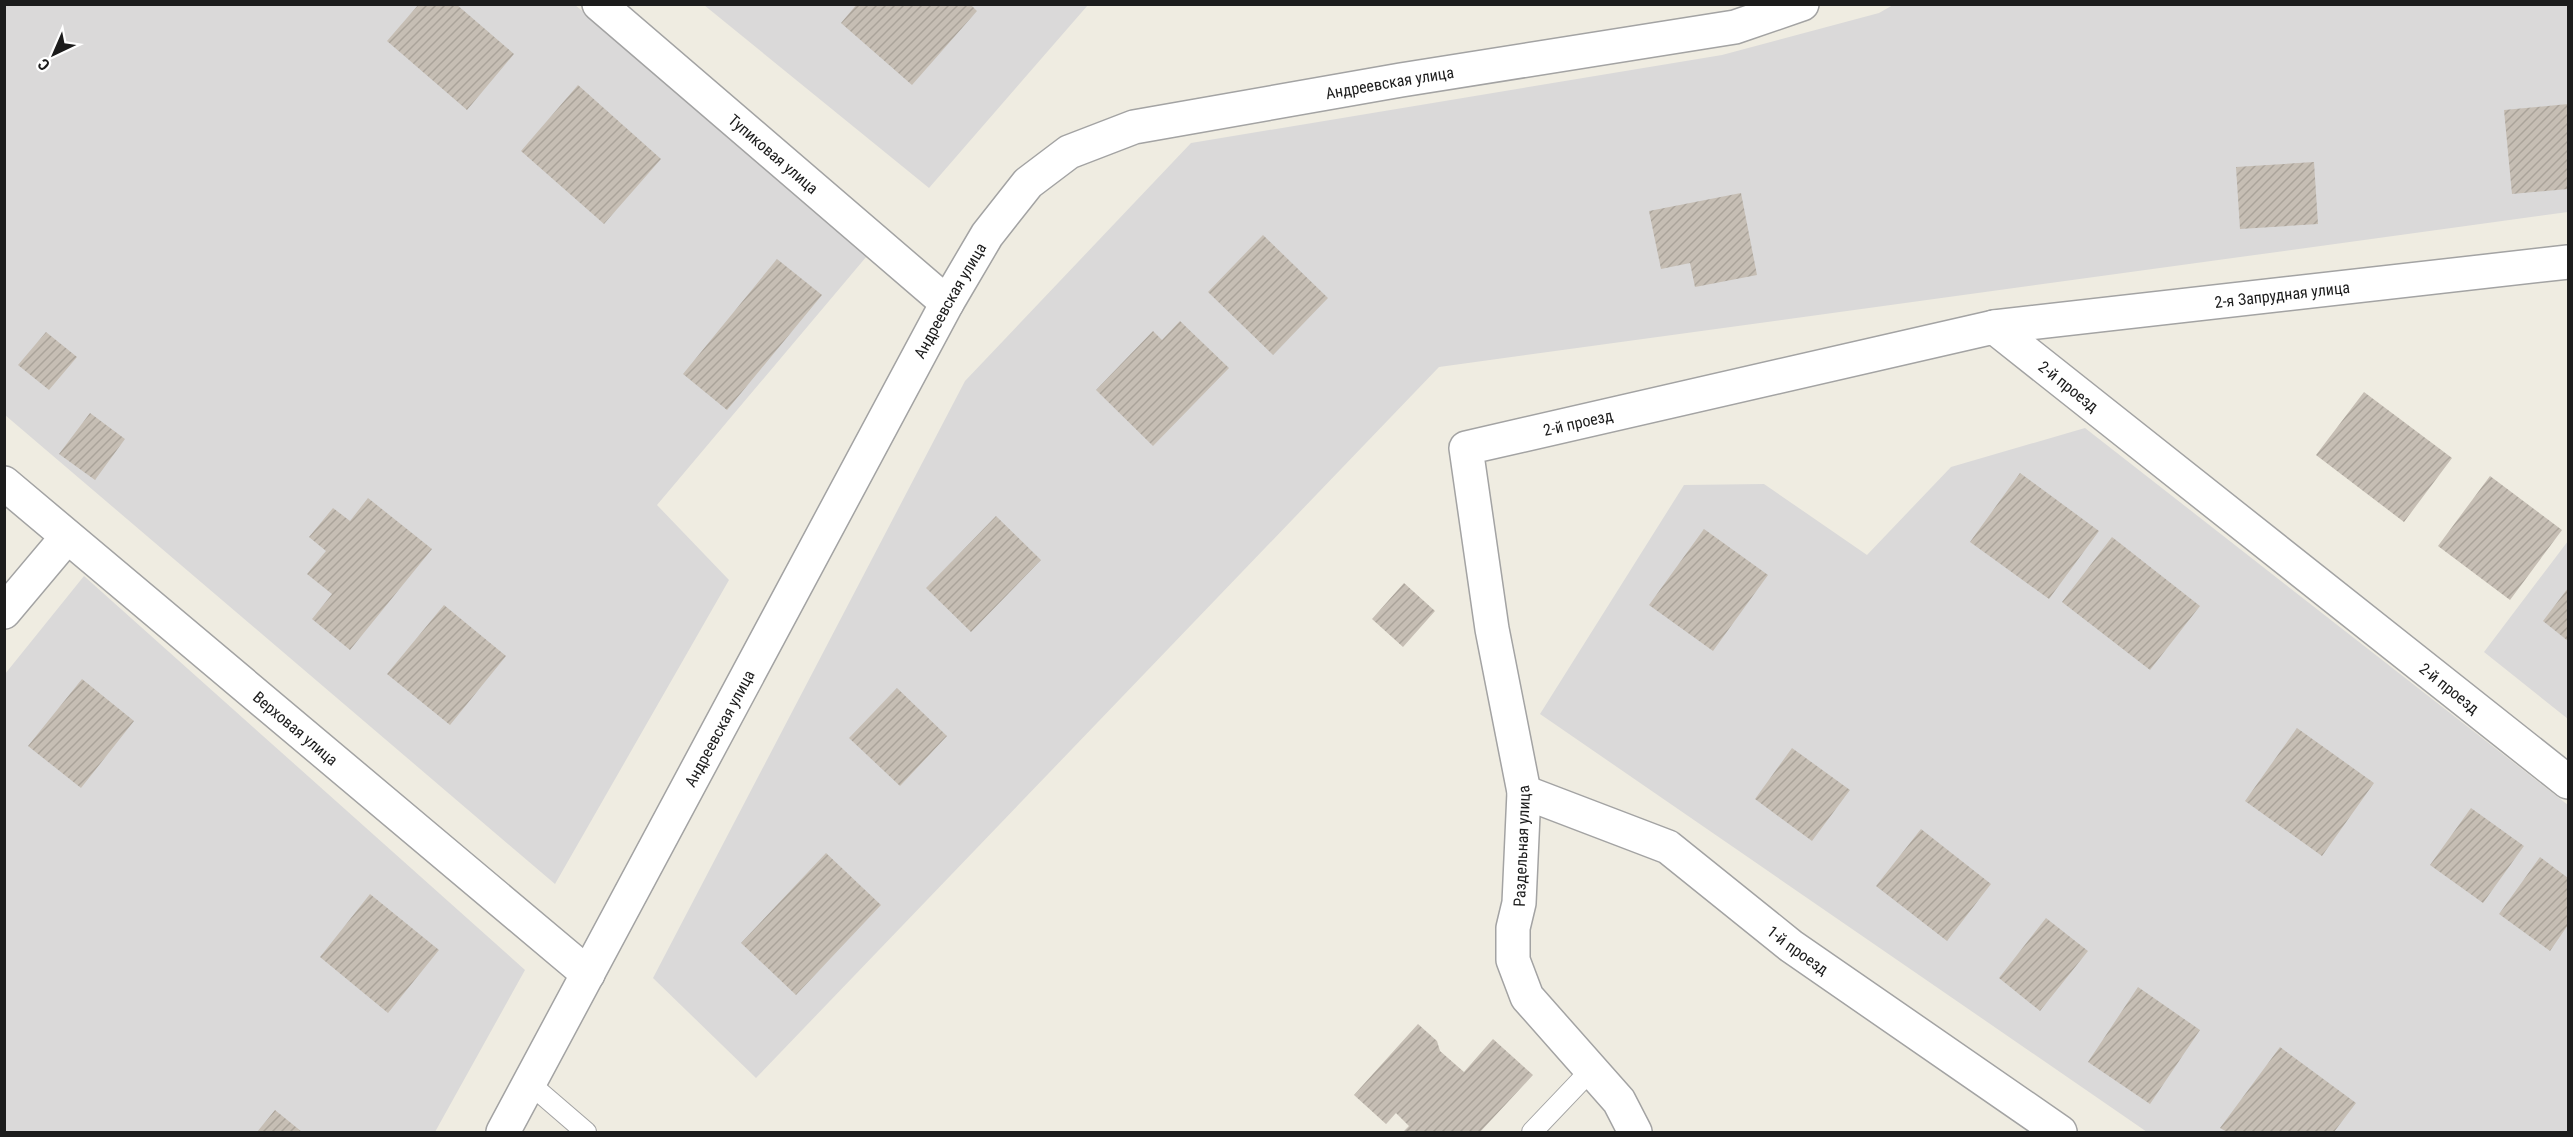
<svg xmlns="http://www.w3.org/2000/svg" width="2573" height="1137" font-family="'Roboto Condensed',sans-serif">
  <defs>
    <pattern id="building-hatch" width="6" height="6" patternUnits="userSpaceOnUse" patternTransform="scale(1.5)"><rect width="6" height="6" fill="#c6beb4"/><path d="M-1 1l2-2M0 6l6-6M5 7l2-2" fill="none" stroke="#aaa39a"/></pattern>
  </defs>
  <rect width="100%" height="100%" fill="#efece1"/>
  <!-- residential -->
  <path fill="#dad9d9" d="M5 5H575L872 250 657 505 729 580 555 884 5 415Z
    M704 5H1088L929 188Z
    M1893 5H2568V212L1439 367 756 1078 653 978 965 381 1191 143 1722 55 1879 13Z
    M2085 428 2568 805V1132H2147L1540 714 1684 485 1764 484 1867 555 1951 467Z
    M2568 541V719L2484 652Z
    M84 576 525 970 435 1132H5V674Z"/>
  <!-- building -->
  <path fill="url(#building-hatch)" d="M419 4H456L514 54 467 110 387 41Z
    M857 4H970L977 11 912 85 841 23Z
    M578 85 661 159 604 224 521 151Z
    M2568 104V189L2512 194 2504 110Z
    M2314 162 2318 224 2240 229 2236 167Z
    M1741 193 1757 275 1695 287 1690 263 1661 269 1649 211Z
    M1263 235 1328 298 1273 355 1208 292Z
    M777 259 822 295 727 410 683 374Z
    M1180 321 1229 368 1153 446 1096 390 1153 331 1162 340Z
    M46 332 77 357 49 390 18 365Z
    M2364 392 2452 458 2404 522 2316 455Z
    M90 413 125 439 95 480 59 454Z
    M2020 473 2099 531 2049 599 1970 542Z
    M2490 476 2562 530 2510 600 2438 546Z
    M368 498 432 549 350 650 312 619 332 594 307 574 326 551 309 537 333 508 350 521Z
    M996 516 1041 560 971 632 926 588Z
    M1704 529 1768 575 1713 651 1649 605Z
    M2112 537 2200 606 2150 670 2062 602Z
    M1404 583 1435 611 1403 647 1372 619Z
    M2568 588V641L2543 621Z
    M444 605 506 656 450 725 387 674Z
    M82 679 134 721 81 788 28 746Z
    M897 688 947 736 900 786 849 738Z
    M2297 728 2374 783 2322 856 2245 801Z
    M1792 748 1850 790 1812 841 1755 799Z
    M2471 808 2524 846 2483 903 2430 865Z
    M1921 829 1991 884 1947 941 1876 886Z
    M826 853 881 905 796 995 741 943Z
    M2540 857 2568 878V925L2550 951 2499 914Z
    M370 894 439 950 388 1013 320 957Z
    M2046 918 2088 951 2040 1011 1999 978Z
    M2138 987 2200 1030 2150 1104 2088 1062Z
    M1418 1024 1437 1041 1440 1051 1464 1072 1493 1039 1533 1075 1480 1132H1403L1409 1126 1396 1113 1386 1124 1354 1095Z
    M2280 1047 2356 1103 2334 1132H2227L2220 1128Z
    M275 1110 302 1132H257Z"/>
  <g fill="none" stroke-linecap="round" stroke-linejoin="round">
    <!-- lane casing -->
    <g stroke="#a3a3a3" stroke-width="22">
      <path id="lane" d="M529 1083 586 1132
        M1532 1132 1591 1070"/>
    </g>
    <!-- street casing -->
    <g stroke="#a3a3a3" stroke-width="36">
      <g id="street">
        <path id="s1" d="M599 4 947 303"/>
        <path id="s2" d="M1994 327 2568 262"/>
        <path id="s3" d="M4 483 588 974"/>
        <path d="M4 612 67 537"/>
        <path id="s4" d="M1524 792 1668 847 1791 946 2060 1132"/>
        <path id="s5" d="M503 1132 947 303 987 235 1028 183 1069 152 1134 127 1401 80 1735 27 1802 4"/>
        <path id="s6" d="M1635 1132 1619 1101 1527 997 1513 960V928L1519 903 1524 792 1492 629 1466 448 1994 327 2568 782"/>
      </g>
    </g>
    <!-- lane -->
    <use href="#lane" stroke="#fff" stroke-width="20"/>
    <!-- street -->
    <use href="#street" stroke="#fff" stroke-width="33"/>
  </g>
  <g text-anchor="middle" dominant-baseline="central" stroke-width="4.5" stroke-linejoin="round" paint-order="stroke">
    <!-- street labels -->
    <g font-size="16" fill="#1c1c1c" stroke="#fff">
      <text stroke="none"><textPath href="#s5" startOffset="1466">Андреевская улица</textPath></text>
      <text stroke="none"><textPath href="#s1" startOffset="230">Тупиковая улица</textPath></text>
      <text stroke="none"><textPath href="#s2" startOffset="290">2-я Запрудная улица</textPath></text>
      <text stroke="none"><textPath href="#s5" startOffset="944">Андреевская улица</textPath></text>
      <text stroke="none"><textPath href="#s6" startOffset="1368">2-й проезд</textPath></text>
      <text stroke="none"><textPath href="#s6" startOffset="846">2-й проезд</textPath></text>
      <text stroke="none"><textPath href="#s6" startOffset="1854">2-й проезд</textPath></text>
      <text stroke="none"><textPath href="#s3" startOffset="381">Верховая улица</textPath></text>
      <text stroke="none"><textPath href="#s5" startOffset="458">Андреевская улица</textPath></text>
      <text stroke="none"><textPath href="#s6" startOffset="328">Раздельная улица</textPath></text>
      <text stroke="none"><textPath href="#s4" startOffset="320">1-й проезд</textPath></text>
    </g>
  </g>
  <!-- border -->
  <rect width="2573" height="1137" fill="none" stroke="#1c1c1c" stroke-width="12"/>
  <!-- north arrow -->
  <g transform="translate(54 54) rotate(224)" stroke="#ffffff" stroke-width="4.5" paint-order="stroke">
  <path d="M0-4.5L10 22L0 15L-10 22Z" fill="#1c1c1c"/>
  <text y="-9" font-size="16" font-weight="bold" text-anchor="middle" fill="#1c1c1c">С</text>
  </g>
</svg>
